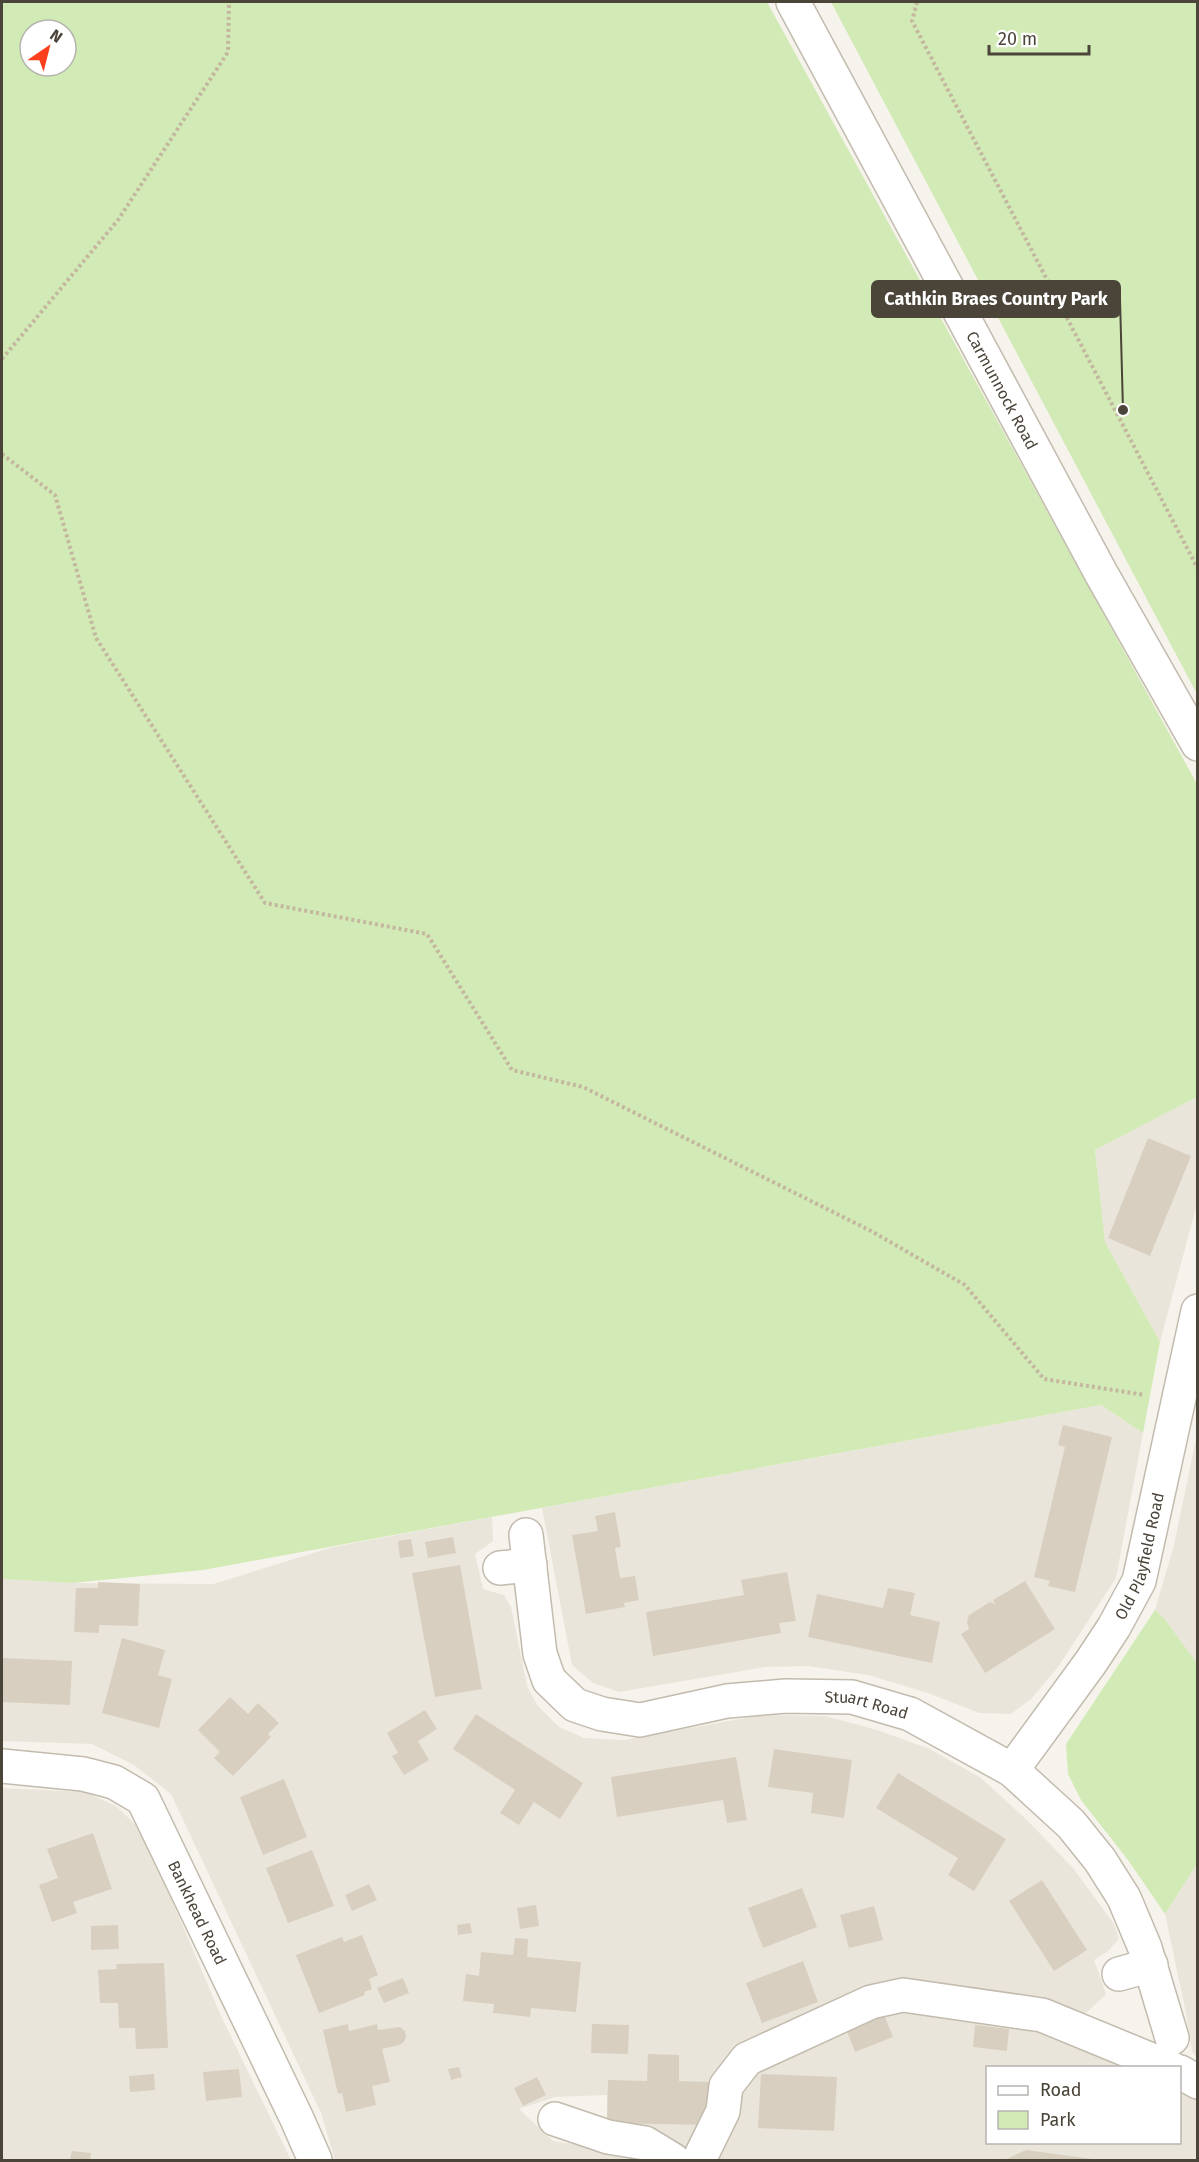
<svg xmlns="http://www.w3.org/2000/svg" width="1199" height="2162" font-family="'Fira Sans',sans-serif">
  <rect width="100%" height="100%" fill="#f6f3ec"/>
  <!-- residential -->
  <path fill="#eae5da" d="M1197 1097V1204L1160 1342 1105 1242 1095 1150Z
    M1101 1405 1143 1433 1116 1578 1058 1667 1031 1699 1011 1714 979 1713 928 1693 868 1675 808 1666 765 1667 619 1692 593 1683 572 1665 542 1508Z
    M1197 1434V1665L1164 1618 1155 1610 1174 1545Z
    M492 1517 493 1541 475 1554 483 1589 504 1595 511 1607 527 1686 537 1705 559 1727 584 1738 624 1740 762 1715 825 1716 877 1730 930 1749 981 1778 1026 1819 1073 1868 1114 1924 1119 1939 1107 1952 1094 1960 1106 1994 1078 2021 892 1985 733 2060 687 2160 607 2123V2095L555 2097 519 2109 553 2141 649 2156 657 2160H335L321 2113 171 1794 134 1765 92 1744 2 1741V1579L72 1583 213 1584 333 1547Z
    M2 1788 85 1792 116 1806 143 1832 221 2016 291 2160H2Z
    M1197 1864V2058L1192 2051 1186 2013 1165 1914Z
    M899 2004 1023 2018 1151 2067 988 2068V2142H1180V2081L1197 2089V2160H714L721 2146 732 2132V2098L750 2068Z"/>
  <!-- green -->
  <path fill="#d2eab5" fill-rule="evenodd" d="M2 2H767L1197 784V1097L1095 1150 1105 1242 1160 1342 1143 1433 1101 1405 203 1570 72 1583 2 1579ZM30 30H66V66H30Z
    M831 2H1197V694Z
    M1155 1610 1164 1618 1198 1665 1197 1864 1165 1914 1128 1860 1081 1800 1068 1774 1066 1744Z"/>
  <!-- building -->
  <path fill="#d8cfc1" d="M1148 1138 1191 1156 1150 1256 1108 1238Z
    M1063 1425 1112 1437 1075 1592 1048 1586 1050 1581 1034 1577 1065 1447 1058 1445Z
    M615 1512 621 1547 615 1548 620 1578 635 1576 639 1600 624 1603 625 1607 586 1614 572 1535 598 1531 595 1516Z
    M453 1537 456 1553 428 1558 425 1542Z
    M411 1539 414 1556 400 1558 398 1541Z
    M460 1565 482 1689 435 1697 412 1573Z
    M787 1572 796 1621 779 1623 781 1633 653 1656 646 1612 744 1595 741 1580Z
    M1025 1581 1055 1629 985 1673 961 1634 969 1629 967 1622 969 1615 990 1602 995 1604 993 1600Z
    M98 1582 140 1584 138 1626 99 1625V1633L74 1632 76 1588H98Z
    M888 1588 915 1593 910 1615 940 1622 932 1663 808 1637 817 1594 883 1608Z
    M122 1638 165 1650 158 1675 172 1679 159 1728 102 1713Z
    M2 1658 72 1661 70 1705 2 1702Z
    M230 1697 248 1714 258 1703 279 1723 268 1734 271 1737 233 1776 214 1758 220 1752 198 1730Z
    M425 1710 437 1729 418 1741 429 1760 404 1775 392 1756 398 1753 387 1733Z
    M476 1714 583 1783 560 1819 534 1802 519 1825 500 1813 515 1790 453 1749Z
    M774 1749 852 1760 844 1818 811 1813 813 1793 768 1787Z
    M736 1757 747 1820 727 1823 723 1800 617 1817 611 1777Z
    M898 1773 1006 1839 974 1891 948 1875 958 1858 876 1808Z
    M284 1779 307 1837 263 1855 240 1797Z
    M93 1833 112 1889 73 1902 77 1913 52 1922 39 1885 58 1878 47 1849Z
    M312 1850 334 1906 288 1923 266 1868Z
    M1042 1880 1087 1950 1054 1971 1009 1901Z
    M369 1884 377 1900 352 1911 345 1895Z
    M802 1888 817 1927 763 1948 748 1908Z
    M536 1905 539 1926 520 1929 517 1908Z
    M874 1906 883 1940 849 1948 840 1915Z
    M470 1923 472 1933 458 1935 457 1925Z
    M118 1925 119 1949 91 1950V1926Z
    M362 1935 378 1975 369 1979 372 1989 364 1992 365 1995 319 2013 296 1955 342 1937 344 1942Z
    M515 1938 528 1939 527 1957 581 1962 576 2012 531 2008 530 2017 493 2013 494 2004 463 2001 466 1974 479 1976 481 1952 513 1955Z
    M803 1961 818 2002 762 2023 746 1983Z
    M164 1963 168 2048 136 2049 135 2028H119L118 2003H100L98 1970 117 1969 116 1964Z
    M403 1978 409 1993 384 2003 377 1988Z
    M883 2012 893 2037 855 2052 845 2026Z
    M348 2024 349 2031 377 2024 378 2030 400 2027 405 2031 406 2037 404 2042 399 2045 382 2049 390 2082 372 2086 376 2105 346 2112 342 2093 338 2094 323 2030Z
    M592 2024 629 2025 628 2054 591 2053Z
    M975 2025 1009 2029 1007 2051 973 2047Z
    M648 2054 679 2055V2081L709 2082V2125L607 2123 608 2080 647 2081Z
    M459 2067 462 2077 451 2080 448 2069Z
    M239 2069 242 2097 206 2101 203 2072Z
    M154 2074 155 2090 130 2092 129 2076Z
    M761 2074 837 2077 834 2131 758 2128Z
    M537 2077 546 2095 523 2106 514 2088Z
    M1026 2150 1092 2159V2160H1005Z
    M72 2151 91 2153 90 2160H70Z"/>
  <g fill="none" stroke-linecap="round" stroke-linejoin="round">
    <!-- minor casing -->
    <g stroke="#c2bbae" stroke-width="36">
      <g id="minor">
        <path id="s1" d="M793 2 1102 575 1198 744"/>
        <path id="s2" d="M526 1535 540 1654 549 1680 575 1705 602 1714 640 1720 727 1701 786 1696 852 1697 910 1714 1012 1770 1071 1824 1100 1860 1124 1898 1145 1948 1172 2038"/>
        <path d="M500 1568 530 1565"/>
        <path id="s3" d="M2 1766 83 1774 114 1782 143 1799 297 2119 315 2160"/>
        <path id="s4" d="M1012 1770 1091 1662 1114 1627 1139 1581 1198 1311"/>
        <path d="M1119 1974 1151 1965"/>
        <path d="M1180 2072 1198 2082"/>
        <path d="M555 2119 608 2137 645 2143 673 2160"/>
        <path d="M699 2160 723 2111 726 2086 747 2059 871 2002 903 1995 1042 2015 1171 2068"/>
      </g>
    </g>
    <!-- path -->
    <path stroke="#c4b79f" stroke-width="4" stroke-dasharray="3 3" stroke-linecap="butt" d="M917 2 912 21 1198 569
      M2 359 118 220 228 52 229 2
      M2 454 55 495 96 638 265 903 427 934 512 1070 583 1087 871 1231 965 1285 1044 1379 1145 1395"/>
    <!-- minor -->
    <use href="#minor" stroke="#fff" stroke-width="33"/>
  </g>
  <g text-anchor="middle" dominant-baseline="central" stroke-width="4.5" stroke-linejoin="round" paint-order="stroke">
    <!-- street labels -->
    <g font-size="16" fill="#4b4439" stroke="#fff">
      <text stroke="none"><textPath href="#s1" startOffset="441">Carmunnock Road</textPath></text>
      <text stroke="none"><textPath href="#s4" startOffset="252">Old Playfield Road</textPath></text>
      <text stroke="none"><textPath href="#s2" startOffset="480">Stuart Road</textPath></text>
      <text stroke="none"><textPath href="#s3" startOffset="273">Bankhead Road</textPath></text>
    </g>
  </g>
  <!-- callouts -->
  <path fill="none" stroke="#4b4439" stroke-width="2" d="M1123 410L1120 299"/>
  <circle fill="#4b4439" stroke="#fff" stroke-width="2" cx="1123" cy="410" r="6"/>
  <rect fill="#4b4439" stroke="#4b4439" stroke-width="2" x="872" y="281" width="248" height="36" rx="6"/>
  <g font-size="18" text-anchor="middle" font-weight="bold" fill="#fff">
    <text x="996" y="305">Cathkin Braes Country Park</text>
  </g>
  <!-- border -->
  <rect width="1199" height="2162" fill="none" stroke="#4b4439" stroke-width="6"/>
  <!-- legend -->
  <rect x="986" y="2066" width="195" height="78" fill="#ffffff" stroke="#b7b4b0" stroke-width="1.5"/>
  <rect x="998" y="2086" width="30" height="9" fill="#ffffff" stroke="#b7b4b0" stroke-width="1.5"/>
  <text x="1040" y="2096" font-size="18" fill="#4b4439">Road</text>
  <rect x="998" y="2111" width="30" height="18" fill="#d2eab5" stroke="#b7b4b0" stroke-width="1.5"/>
  <text x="1040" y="2126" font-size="18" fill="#4b4439">Park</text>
  <!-- north arrow -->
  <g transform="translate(48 48) rotate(35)"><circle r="28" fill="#ffffff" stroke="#b7b4b0" stroke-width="1.5"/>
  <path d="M0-4.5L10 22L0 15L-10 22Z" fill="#fc3f1d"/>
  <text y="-9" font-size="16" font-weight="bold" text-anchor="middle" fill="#4b4439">N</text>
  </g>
  <!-- scale -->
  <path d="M989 45v9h100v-9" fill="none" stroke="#4b4439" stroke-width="3"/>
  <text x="998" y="45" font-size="18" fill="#4b4439" stroke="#ffffff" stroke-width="4.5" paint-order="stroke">20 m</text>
</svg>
